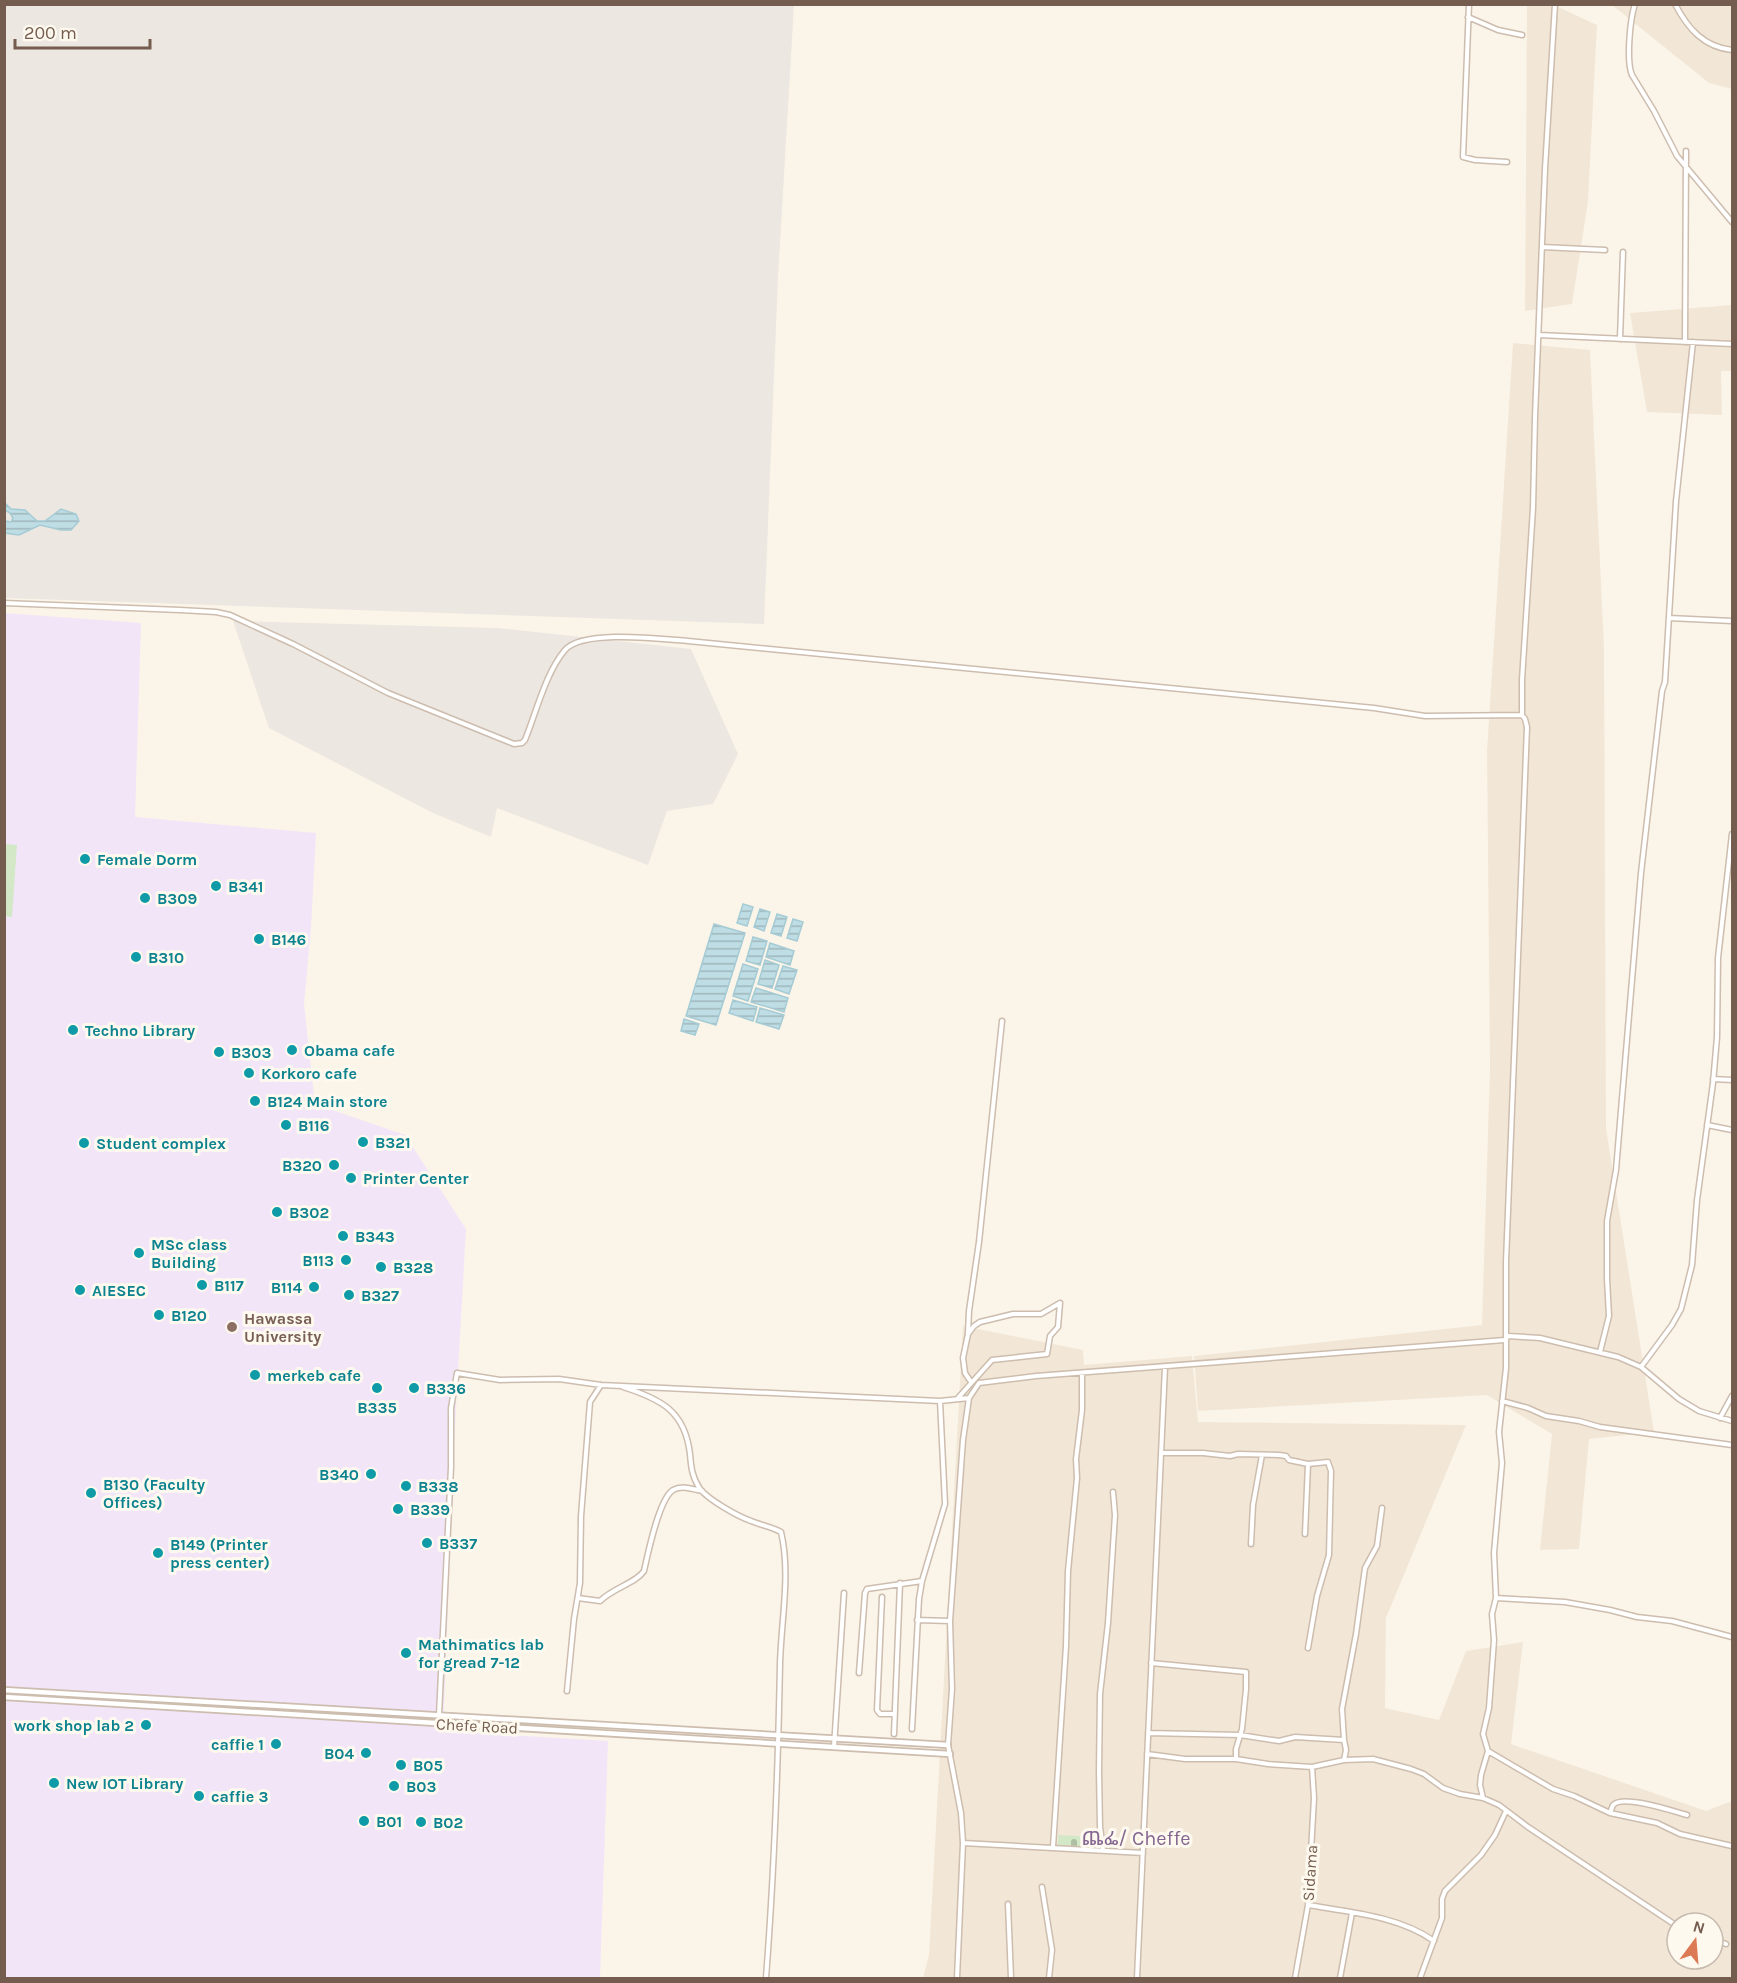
<svg xmlns="http://www.w3.org/2000/svg" width="1737" height="1983" font-family="Karla,'Noto Sans Ethiopic',sans-serif">
  <defs>
    <pattern id="cemetery-stones" width="16" height="16" patternUnits="userSpaceOnUse" patternTransform="scale(1.5)"><rect width="16" height="16" fill="#d3e8c7"/><path d="M2 7V4a2 2 0 0 1 4 0v3zM10 15v-3a2 2 0 0 1 4 0v3z" fill="#b0bfa4"/></pattern>
    <pattern id="water-rules" width="6" height="5" patternUnits="userSpaceOnUse" patternTransform="scale(1.5)"><rect width="6" height="5" fill="#bedde4"/><path d="M0 2.5h6" fill="none" stroke="#9fb6bb"/></pattern>
  </defs>
  <rect width="100%" height="100%" fill="#fbf5e9"/>
  <!-- residential -->
  <path fill="#f2e7d7" fill-rule="evenodd" d="M1527 5H1554L1597 25 1588 202 1572 304 1525 311Z
    M1612 5H1732V89L1709 83Z
    M1732 305V371H1721L1722 415 1647 412 1630 313Z
    M1513 343 1590 350 1604 647 1606 1128 1654 1432 1589 1439 1579 1549 1540 1550 1552 1434 1487 1395 1198 1411 1194 1356 1482 1325 1490 1068 1487 751Z
    M963 1326 1083 1350 1084 1365 1192 1356 1198 1422 1466 1425 1386 1618 1385 1708 1439 1720 1466 1651 1523 1642 1511 1744 1706 1811 1729 1802 1732 1803V1978H923L929 1955ZM1677 1923H1713V1959H1677Z"/>
  <!-- industrial -->
  <path fill="#ece7e1" d="M5 5H794L778 277 764 624 5 598Z
    M233 621 498 628 691 649 738 754 713 804 667 811 648 865 497 808 491 837 433 813 269 728Z"/>
  <!-- education -->
  <path fill="#f2e5f8" d="M4 613 141 623 135 817 316 833 311 928 304 1004 315 1104 405 1135 466 1229 455 1425 443 1731 608 1741 600 1978H5Z"/>
  <!-- grass -->
  <path fill="#d3e8c7" d="M5 844 17 845 12 917 5 916Z"/>
  <!-- cemetery -->
  <path fill="url(#cemetery-stones)" d="M1058 1835 1117 1838V1848L1058 1845Z"/>
  <!-- water -->
  <path fill="url(#water-rules)" stroke="#a5cbd5" stroke-width="1.5" d="M4 502 11 509 25 510 37 521H45L61 509 76 514 79 521 71 530H61L40 525 19 535 5 533V521L11 522 13 518 10 513 5 510Z
    M743 904 753 907 747 926 737 923Z
    M760 909 770 912 764 931 754 927Z
    M777 914 787 917 781 936 771 933Z
    M793 919 803 922 797 941 787 938Z
    M714 924 745 933 716 1025 686 1016Z
    M753 937 767 941 760 965 746 961Z
    M770 943 794 951 790 965 766 957Z
    M765 960 779 965 772 988 758 984Z
    M743 964 758 969 748 1001 733 996Z
    M783 966 797 970 789 994 775 989Z
    M756 988 788 998 784 1012 751 1002Z
    M733 1000 757 1007 753 1021 729 1013Z
    M760 1008 784 1015 779 1029 756 1022Z
    M684 1019 699 1024 695 1035 681 1031Z"/>
  <g fill="none" stroke-linecap="round" stroke-linejoin="round">
    <!-- minor casing -->
    <g stroke="#cdbdaf" stroke-width="7">
      <path id="minor" d="M1469 4 1463 157 1475 160 1507 162
        M1635 4C1630 19 1626 61 1632 75L1654 111 1677 156 1732 222
        M1675 4C1688 29 1704 47 1732 50
        M1468 17 1498 30 1522 35
        M1542 247 1605 250
        M1539 335 1732 344
        M1620 339 1623 252
        M1685 342 1686 151
        M4 603 180 610 216 612 230 615 293 644 388 693 514 744 522 743 525 740C536 713 546 672 565 650 583 629 661 639 688 641L1374 708 1425 716 1522 715 1525 719 1527 727 1506 1262V1368L1499 1432 1502 1463 1494 1553 1496 1598 1492 1614 1494 1640 1489 1708 1483 1734 1488 1751 1481 1775 1480 1785 1483 1798
        M1669 618 1732 621
        M1522 715V680L1533 508 1535 417 1545 169 1555 4
        M1713 1079 1732 1080
        M1707 1125 1732 1130
        M968 1333 969 1311 979 1242 1002 1021
        M1600 1352 1609 1316 1607 1279V1221L1616 1170 1641 873 1662 691 1665 682 1676 501 1693 342
        M1641 1367 1672 1325 1681 1309 1692 1265 1697 1200 1713 1083 1717 1037 1718 958 1732 834
        M623 1387C661 1399 685 1411 690 1454 691 1467 692 1477 700 1489 709 1500 737 1516 751 1521 761 1525 772 1527 781 1532 791 1574 781 1621 780 1664 778 1769 774 1874 766 1978
        M957 1399 992 1360 1047 1354 1050 1336 1058 1327 1060 1303 1041 1314H1013L980 1322 974 1326 968 1334 963 1358 965 1373 971 1382
        M1502 1401 1528 1408 1546 1416 1579 1421 1600 1427 1732 1445
        M1720 1418 1732 1396
        M1161 1453H1203L1230 1456 1238 1454 1279 1455 1286 1456 1289 1460 1308 1464 1305 1534
        M1251 1544 1253 1505 1262 1455
        M882 1597 877 1710 880 1714H895
        M578 1598 600 1601C613 1588 636 1583 644 1571 648 1553 659 1499 673 1490 682 1485 693 1489 702 1491
        M1496 1598 1565 1602 1610 1610 1637 1617 1672 1621 1732 1637
        M917 1620 950 1621
        M1308 1648 1317 1596 1329 1555 1331 1471 1328 1462 1308 1464
        M1151 1663 1246 1672V1689L1242 1729 1236 1749V1759
        M859 1673 865 1593 867 1589 922 1581
        M567 1691 574 1619 580 1583 581 1516 590 1402 601 1385
        M439 1715 451 1467V1408L457 1373 500 1380 559 1379 601 1385 940 1401 969 1398
        M912 1729 919 1599 922 1581 945 1504 940 1401
        M1148 1733 1240 1735 1279 1741 1295 1737 1344 1740
        M894 1734 900 1583
        M834 1747 844 1593
        M1488 1751 1553 1789 1574 1796 1610 1813 1657 1823 1680 1834 1732 1846
        M1147 1754 1185 1759H1236L1268 1764 1312 1767 1344 1760 1373 1759 1411 1769 1424 1774 1443 1788 1460 1794 1483 1798 1499 1805 1528 1827 1677 1926
        M1344 1760 1346 1750 1344 1740 1342 1709 1356 1634 1365 1568 1377 1546 1382 1508
        M1610 1813 1613 1805C1623 1794 1672 1811 1687 1815
        M963 1843 1143 1853
        M1053 1847 1066 1646 1068 1571 1077 1478 1076 1459 1082 1410V1373
        M1103 1849 1100 1827 1099 1771 1100 1694 1108 1623 1115 1515 1113 1492
        M1042 1887 1052 1950 1049 1978
        M1008 1904 1011 1978
        M1308 1905C1349 1912 1399 1916 1434 1941
        M1713 1939 1726 1944
        M957 1978 963 1843 961 1813 948 1745 952 1689 950 1621 963 1440 969 1398 979 1383 1036 1376 1505 1340 1508 1336 1540 1338 1618 1357 1641 1367 1679 1399 1699 1411 1732 1421
        M1137 1978 1165 1367
        M1295 1978 1308 1905 1314 1798 1312 1767
        M1340 1978 1352 1913
        M1420 1978 1442 1918V1899L1445 1891 1481 1855 1495 1835 1506 1811"/>
    </g>
    <!-- tertiary casing -->
    <g stroke="#cdbdaf" stroke-width="8">
      <path id="tertiary" d="M4 1690 948 1745
        M4 1697 950 1754"/>
    </g>
    <!-- minor -->
    <use href="#minor" stroke="#fff" stroke-width="4"/>
    <!-- tertiary -->
    <use href="#tertiary" stroke="#fff" stroke-width="4.5"/>
  </g>
  <!-- markers -->
  <g fill="#0f9aa8" stroke="#fef9ef" stroke-width="2">
    <circle cx="85" cy="859" r="6"/>
    <circle cx="216" cy="886" r="6"/>
    <circle cx="145" cy="898" r="6"/>
    <circle cx="259" cy="939" r="6"/>
    <circle cx="136" cy="957" r="6"/>
    <circle cx="73" cy="1030" r="6"/>
    <circle cx="292" cy="1050" r="6"/>
    <circle cx="219" cy="1052" r="6"/>
    <circle cx="249" cy="1073" r="6"/>
    <circle cx="255" cy="1101" r="6"/>
    <circle cx="286" cy="1125" r="6"/>
    <circle cx="363" cy="1142" r="6"/>
    <circle cx="84" cy="1143" r="6"/>
    <circle cx="334" cy="1165" r="6"/>
    <circle cx="351" cy="1178" r="6"/>
    <circle cx="277" cy="1212" r="6"/>
    <circle cx="343" cy="1236" r="6"/>
    <circle cx="139" cy="1253" r="6"/>
    <circle cx="346" cy="1260" r="6"/>
    <circle cx="381" cy="1267" r="6"/>
    <circle cx="202" cy="1285" r="6"/>
    <circle cx="314" cy="1287" r="6"/>
    <circle cx="80" cy="1290" r="6"/>
    <circle cx="349" cy="1295" r="6"/>
    <circle cx="159" cy="1315" r="6"/>
    <circle cx="255" cy="1375" r="6"/>
    <circle cx="377" cy="1388" r="6"/>
    <circle cx="414" cy="1388" r="6"/>
    <circle cx="371" cy="1474" r="6"/>
    <circle cx="406" cy="1486" r="6"/>
    <circle cx="91" cy="1493" r="6"/>
    <circle cx="398" cy="1509" r="6"/>
    <circle cx="427" cy="1543" r="6"/>
    <circle cx="158" cy="1553" r="6"/>
    <circle cx="406" cy="1653" r="6"/>
    <circle cx="146" cy="1725" r="6"/>
    <circle cx="276" cy="1744" r="6"/>
    <circle cx="366" cy="1753" r="6"/>
    <circle cx="401" cy="1765" r="6"/>
    <circle cx="54" cy="1783" r="6"/>
    <circle cx="394" cy="1786" r="6"/>
    <circle cx="199" cy="1796" r="6"/>
    <circle cx="364" cy="1821" r="6"/>
    <circle cx="421" cy="1822" r="6"/>
  </g>
  <circle fill="#8d6e63" stroke="#fef9ef" stroke-width="2" cx="232" cy="1327" r="6"/>
  <g text-anchor="middle" dominant-baseline="central" stroke-width="6" stroke-linejoin="round" paint-order="stroke">
    <!-- culture labels -->
    <g font-size="16" font-weight="bold" fill="#0d838f" stroke="#fef9ef" text-anchor="start">
      <text x="97" y="859">Female Dorm</text>
      <text x="228" y="886">B341</text>
      <text x="157" y="898">B309</text>
      <text x="271" y="939">B146</text>
      <text x="148" y="957">B310</text>
      <text x="85" y="1030">Techno Library</text>
      <text x="304" y="1050">Obama cafe</text>
      <text x="231" y="1052">B303</text>
      <text x="261" y="1073">Korkoro cafe</text>
      <text x="267" y="1101">B124 Main store</text>
      <text x="298" y="1125">B116</text>
      <text x="375" y="1142">B321</text>
      <text x="96" y="1143">Student complex</text>
      <text x="322" y="1165" text-anchor="end">B320</text>
      <text x="363" y="1178">Printer Center</text>
      <text x="289" y="1212">B302</text>
      <text x="355" y="1236">B343</text>
      <text x="151" y="1244">MSc class<tspan x="151" dy="18">Building</tspan></text>
      <text x="334" y="1260" text-anchor="end">B113</text>
      <text x="393" y="1267">B328</text>
      <text x="214" y="1285">B117</text>
      <text x="302" y="1287" text-anchor="end">B114</text>
      <text x="92" y="1290">AIESEC</text>
      <text x="361" y="1295">B327</text>
      <text x="171" y="1315">B120</text>
      <text x="267" y="1375">merkeb cafe</text>
      <text x="426" y="1388">B336</text>
      <text x="377" y="1407" text-anchor="middle">B335</text>
      <text x="359" y="1474" text-anchor="end">B340</text>
      <text x="103" y="1484">B130 (Faculty<tspan x="103" dy="18">Offices)</tspan></text>
      <text x="418" y="1486">B338</text>
      <text x="410" y="1509">B339</text>
      <text x="439" y="1543">B337</text>
      <text x="170" y="1544">B149 (Printer<tspan x="170" dy="18">press center)</tspan></text>
      <text x="418" y="1644">Mathimatics lab<tspan x="418" dy="18">for gread 7-12</tspan></text>
      <text x="134" y="1725" text-anchor="end">work shop lab 2</text>
      <text x="264" y="1744" text-anchor="end">caffie 1</text>
      <text x="354" y="1753" text-anchor="end">B04</text>
      <text x="413" y="1765">B05</text>
      <text x="66" y="1783">New IOT Library</text>
      <text x="406" y="1786">B03</text>
      <text x="211" y="1796">caffie 3</text>
      <text x="376" y="1821">B01</text>
      <text x="433" y="1822">B02</text>
    </g>
    <!-- education labels -->
    <g font-size="16" font-weight="bold" fill="#785e54" stroke="#fef9ef" text-anchor="start">
      <text x="244" y="1318">Hawassa<tspan x="244" dy="18">University</tspan></text>
    </g>
    <!-- street labels -->
    <g font-size="16" fill="#745d4e" stroke="#fef9ef">
      <text transform="translate(477 1726) rotate(3)">Chefe Road</text>
      <text transform="translate(1310 1873) rotate(-86)">Sidama</text>
    </g>
    <!-- quarter labels -->
    <g font-size="20" fill="#846690" stroke="#fef9ef">
      <text x="1136" y="1838">ጨፌ/ Cheffe</text>
    </g>
  </g>
  <!-- border -->
  <rect width="1737" height="1983" fill="none" stroke="#745d4e" stroke-width="12"/>
  <!-- north arrow -->
  <g transform="translate(1695 1941) rotate(16)"><circle r="28" fill="#fef9ef" stroke="#c7bbaf" stroke-width="1.5"/>
  <path d="M0-4.5L10 22L0 15L-10 22Z" fill="#dd7a56"/>
  <text y="-9" font-size="16" font-weight="bold" text-anchor="middle" fill="#745d4e">N</text>
  </g>
  <!-- scale -->
  <path d="M15 39v9h135v-9" fill="none" stroke="#745d4e" stroke-width="3"/>
  <text x="24" y="39" font-size="18" fill="#745d4e" stroke="#fef9ef" stroke-width="4.5" paint-order="stroke">200 m</text>
</svg>
